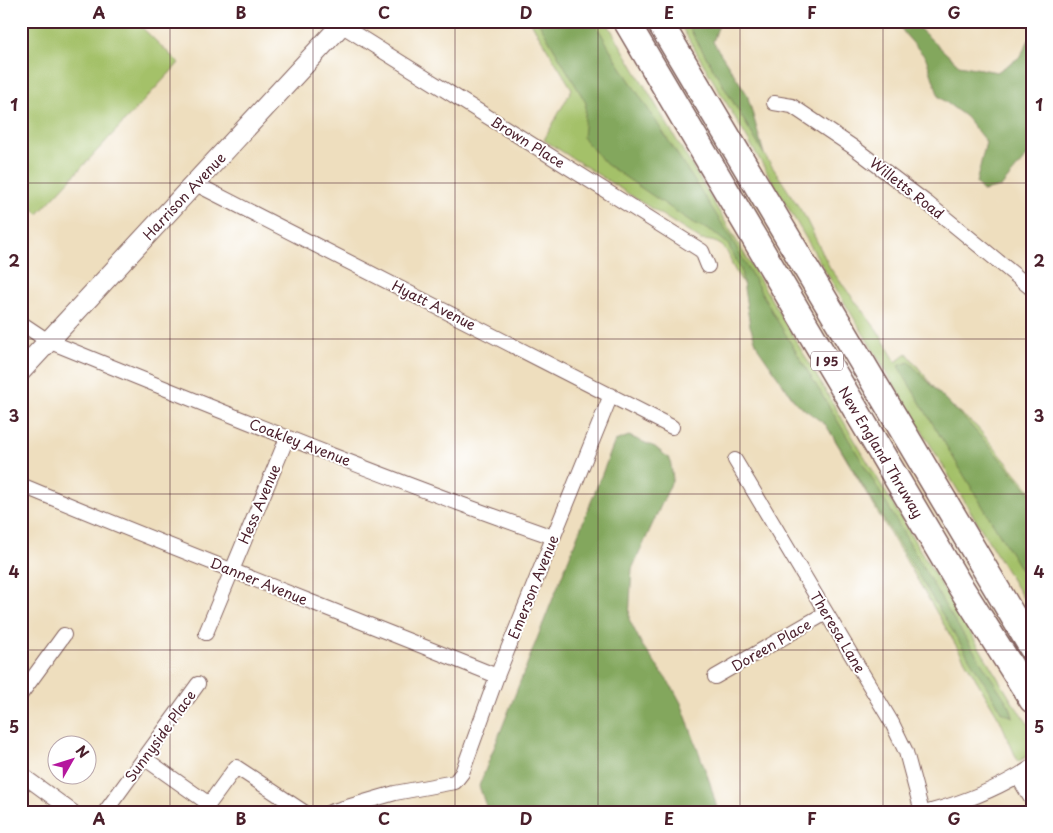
<svg xmlns="http://www.w3.org/2000/svg" width="1053" height="833" font-family="'Playpen Sans',sans-serif">
  <rect width="100%" height="100%" fill="#fff"/>
  <filter id="ink" filterUnits="userSpaceOnUse"><feTurbulence type="fractalNoise" baseFrequency=".02" numOctaves="2"/><feDisplacementMap in="SourceGraphic" scale="10" xChannelSelector="R" yChannelSelector="G"/><feConvolveMatrix kernelMatrix="1 2 1 2 8 2 1 2 1" color-interpolation-filters="sRGB"/></filter>
  <filter id="wash" filterUnits="userSpaceOnUse"><feTurbulence type="fractalNoise" baseFrequency=".0096" numOctaves="4" result="noise"/><feDisplacementMap in="SourceGraphic" scale="20" xChannelSelector="R" yChannelSelector="G"/><feGaussianBlur stdDeviation="1.12" result="paint"/><feColorMatrix in="noise" values="0 0 0 0 0 0 0 0 0 0 0 0 0 0 0 0 0 1.4 0 .05"/><feComposite in="paint" operator="in"/></filter>
  <g filter="url(#wash)">
    <rect width="100%" height="100%" fill="#eedebe"/>
    <!-- green -->
    <path fill="#a4c169" stroke="#77704a" d="M29 21H135L179 63 38 214 21 196V29Z
      M530 21H606L920 550 1013 703 1032 729V753L1018 762 1000 720 732 265C727 246 720 241 701 240L544 140 572 89Z
      M678 21H685L764 154 804 215 830 268 877 330 896 362 907 353 943 399 977 427 1032 492V613L823 267Z"/>
    <!-- forest -->
    <path fill="#83a75d" stroke="#666344" d="M538 21H594L615 58 730 236 774 315 870 475 947 609 1010 707 1013 717 1003 713 826 425 796 403 758 348 750 326 741 270 728 244 712 231 693 223 606 164 583 138 586 103Z
      M685 21H723L719 24 713 42 747 94 764 154Z
      M896 21H911L959 65 997 72 1020 57 1032 34V150L1001 187 983 191 976 183 986 142 966 117 939 97 926 58 905 34Z
      M909 362 971 426 1032 495V588L898 366Z
      M629 436 655 447 670 459 673 479 632 569 629 619 642 645 674 690 681 703 710 783 718 812H488L479 786 615 441Z"/>
  </g>
  <g filter="url(#ink)">
    <g fill="none" stroke-linecap="round" stroke-linejoin="round">
      <!-- street casing -->
      <g stroke="#83625e" stroke-width="16">
        <path id="street" d="M341 25 702 251 708 266
          M774 103 792 106 853 147 927 203 1032 289
          M196 184 672 427
          M21 323 48 341C216 409 383 478 553 537
          M735 460 892 723 906 752 922 812
          M21 485C179 551 339 612 497 676
          M206 633 287 438
          M715 677 826 613
          M21 694 64 635
          M144 758 209 804 236 767 304 812
          M21 774 73 812
          M1018 777 1032 800
          M105 812 198 684
          M330 812 395 793 449 783 455 782 462 773 497 676 611 395
          M928 812C965 802 1000 788 1032 767"/>
      </g>
      <!-- secondary casing -->
      <g stroke="#83625e" stroke-width="22">
        <path id="secondary" d="M21 371 345 21"/>
      </g>
      <!-- highway casing -->
      <g stroke="#83625e" stroke-width="28">
        <path id="highway" d="M626 21 960 586 1032 700
          M659 21 1032 648"/>
      </g>
      <!-- street -->
      <use href="#street" stroke="#fff" stroke-width="14"/>
      <!-- secondary -->
      <use href="#secondary" stroke="#fff" stroke-width="20"/>
      <!-- highway -->
      <use href="#highway" stroke="#fff" stroke-width="25"/>
    </g>
  </g>
  <!-- grid -->
  <path fill="none" stroke="#4a1f2b" stroke-width="1" stroke-opacity="0.55" d="M170 21V812M313 21V812M455 21V812M598 21V812M740 21V812M883 21V812M21 183H1032M21 339H1032M21 494H1032M21 650H1032"/>
  <g text-anchor="middle" dominant-baseline="central" stroke-width="4" stroke-linejoin="round" paint-order="stroke">
    <!-- shield labels -->
    <rect fill="#fff" stroke="#80626b" stroke-width="1" x="811" y="351.5" width="32" height="19" rx="4"/>
    <g font-size="12" font-weight="bold" fill="#4a1f2b">
      <text x="827" y="361">I 95</text>
    </g>
    <!-- street labels -->
    <g font-size="14" fill="#4a1f2b" stroke="#fff">
      <text transform="translate(528 142) rotate(32)">Brown Place</text>
      <text transform="translate(907 188) rotate(38)">Willetts Road</text>
      <text transform="translate(184 196) rotate(-47)">Harrison Avenue</text>
      <text transform="translate(434 305) rotate(27)">Hyatt Avenue</text>
      <text transform="translate(300 442) rotate(21)">Coakley Avenue</text>
      <text transform="translate(881 452) rotate(59)">New England Thruway</text>
      <text transform="translate(259 504) rotate(-67)">Hess Avenue</text>
      <text transform="translate(259 581) rotate(22)">Danner Avenue</text>
      <text transform="translate(533 587) rotate(-68)">Emerson Avenue</text>
      <text transform="translate(838 632) rotate(59)">Theresa Lane</text>
      <text transform="translate(771 645) rotate(-30)">Doreen Place</text>
      <text transform="translate(160 736) rotate(-54)">Sunnyside Place</text>
    </g>
  </g>
  <!-- margin -->
  <rect width="1053" height="833" fill="none" stroke="#fff" stroke-width="55"/>
  <!-- north arrow -->
  <g transform="translate(72 760) rotate(51)"><circle r="24" fill="#ffffff" stroke="#b7a5aa"/>
  <path d="M0-4L9 19L0 12L-9 19Z" fill="#b5179e"/>
  <text y="-8" font-size="14" font-weight="bold" text-anchor="middle" fill="#4a1f2b">N</text>
  </g>
  <rect x="28" y="28" width="998" height="778" fill="none" stroke="#4a1f2b" stroke-width="2"/>
  <g font-size="16" text-anchor="middle" font-weight="bold" fill="#4a1f2b">
    <text x="99" y="19">A</text>
    <text x="241" y="19">B</text>
    <text x="384" y="19">C</text>
    <text x="526" y="19">D</text>
    <text x="669" y="19">E</text>
    <text x="812" y="19">F</text>
    <text x="954" y="19">G</text>
    <text x="14" y="111">1</text>
    <text x="1039" y="111">1</text>
    <text x="14" y="267">2</text>
    <text x="1039" y="267">2</text>
    <text x="14" y="422">3</text>
    <text x="1039" y="422">3</text>
    <text x="14" y="578">4</text>
    <text x="1039" y="578">4</text>
    <text x="14" y="733">5</text>
    <text x="1039" y="733">5</text>
    <text x="99" y="825">A</text>
    <text x="241" y="825">B</text>
    <text x="384" y="825">C</text>
    <text x="526" y="825">D</text>
    <text x="669" y="825">E</text>
    <text x="812" y="825">F</text>
    <text x="954" y="825">G</text>
  </g>
</svg>
